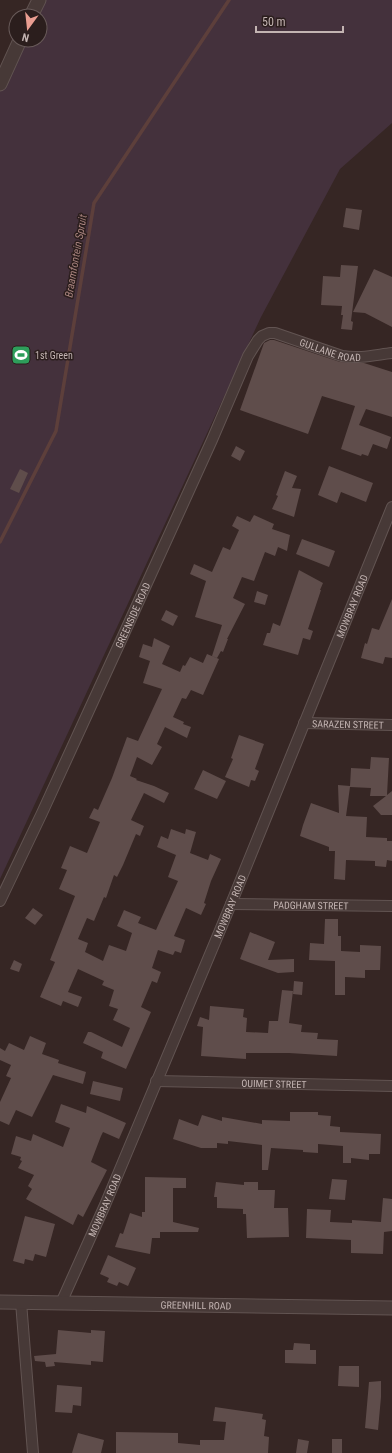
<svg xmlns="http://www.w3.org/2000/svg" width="392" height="1453" font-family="'Roboto Condensed',sans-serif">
  <rect width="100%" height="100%" fill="#362624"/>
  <!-- green -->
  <path fill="#44313c" d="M42 0H392V123L340 169 261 317 0 879V86L23 40H40V16H34Z"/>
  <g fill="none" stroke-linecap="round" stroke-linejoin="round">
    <!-- stream -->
    <path stroke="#5d3f3b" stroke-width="3.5" d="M0 542 56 431 94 203 229 0"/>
  </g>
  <!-- building -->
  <path fill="#5f4d4b" d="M346 208 362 210 359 230 343 227Z
    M341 265 358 266 351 321 353 322 352 330 341 329 343 315H341L342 306 321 305 323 276 340 277Z
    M374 269 392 277V327L365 313 353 312Z
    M270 340H274L340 362 364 363 392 372V417L366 409 359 425 391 437 387 449 373 444 368 456 362 454 361 456 341 449 355 406 322 396 308 434 240 410 264 343Z
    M236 446 245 451 240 461 231 456Z
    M329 466 373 483 366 502 341 492 337 503 318 495Z
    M20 469 28 473 19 493 10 489Z
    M285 471 297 476 292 488 301 489 294 517 272 509 278 496 276 495Z
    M254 515 274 524 272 529 290 535 287 551 278 547 275 556 265 552 254 581 242 577 233 598 245 604 227 639H228L223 652 221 651 217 658 212 656 222 625 195 617 206 581 190 574 194 564 212 572 223 547 230 550 239 530 232 526 237 516 250 522Z
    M302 539 335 551 329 567 296 554Z
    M299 570 323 583 320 590H321L308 629 313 631 310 640 303 638 298 655 263 645 267 633H270L273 623 280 626Z
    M257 591 268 595 265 605 254 602Z
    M392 599V658L385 657 383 664 361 658 365 643 367 644 372 628 379 630Z
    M166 610 178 616 173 626 161 620Z
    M154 638 170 646 162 664 180 672 183 665 185 666 190 657 203 663 207 654 219 659 203 695 191 690 186 699 182 698 173 717 184 722 183 724 191 727 187 738 165 727 157 744 162 747 152 765 137 757 130 776 137 779 136 780 154 786 169 793 164 803 144 793 131 820 144 826 140 836 136 834 123 865 117 877 114 875 106 898 104 897 94 921 87 918 78 939 88 943 85 952 103 961 109 945 126 951 132 933 117 926 124 910 141 917 138 923 156 930 178 881 168 877 176 855 157 847 161 836 168 839 171 829 185 834 186 829 196 832 190 853 208 860 210 854 221 859 211 881 204 903 206 904 201 915 186 908 174 936 185 940 181 953 175 951 173 955 158 950 152 968 161 972 157 983 152 981 141 1007 151 1012 126 1069 101 1058 103 1052 83 1043 88 1032H91L122 1047 130 1028 113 1020 118 1009 109 1006 114 990 102 985 104 981 78 969 68 992 82 997 78 1007 63 1001 61 1006 40 997 55 962 50 960 75 896 59 889 67 870 61 868 70 846 87 853 100 822 89 818 94 808 98 810 112 778 127 737 138 741 162 689 143 683 150 661 139 657 143 644 152 647Z
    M239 735 264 744 255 769 259 771 255 781 251 780 249 787 225 777 233 759 231 758Z
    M371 757 389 758 387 795 392 791V815H381L373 806 386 796H370L371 788 350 787 346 816 367 817 366 837 387 838V841H392V861L387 860 386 867 375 866V861L346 860 345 880 334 879 335 851H329V847L300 836 303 825 311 803 339 813 338 785 350 786 351 768 370 769Z
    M203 770 226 781 217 799 194 789Z
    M33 908 43 915 35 925 25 918Z
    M325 919H338V936H341V951L360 952V945L381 946 380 970H365V978L345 977V995H335V961L309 960 310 943 324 944Z
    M250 932 275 942 268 960 294 959V972L278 973 240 959Z
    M14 960 22 964 19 972 10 969Z
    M294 981 303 982 302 995 293 994Z
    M282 990 293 991 289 1023 302 1025 301 1032 318 1033 317 1039 338 1040 337 1056 289 1053H246V1059L201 1056 203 1027 197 1026 200 1017 209 1020 210 1006 244 1009 243 1017 247 1018 246 1032 268 1033 269 1021H278Z
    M30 1036 46 1043 42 1054 59 1060 58 1063 86 1072 83 1084 53 1075 32 1117 16 1110 9 1125 0 1121V1102L11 1078 6 1076 11 1065 0 1060V1048L5 1051 9 1043 24 1050Z
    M93 1081 123 1088 120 1101 90 1094Z
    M61 1104 86 1113 87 1106 126 1123 119 1139 103 1132 101 1136 91 1162 107 1170 83 1217 78 1214 73 1225 26 1199 32 1189 28 1186 34 1175 18 1168 22 1161 20 1160 21 1157 11 1154 16 1136 31 1141 33 1134 63 1147 70 1128 55 1122Z
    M290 1112H318V1115L331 1116 330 1126 340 1127V1132L381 1134 380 1154H369V1160L351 1158V1163H343V1146L318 1144V1153L303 1152V1150L271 1148 268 1170H262V1145L228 1141V1144L217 1143V1148H201L173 1139 179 1119 198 1126 202 1115 222 1121V1117L262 1124V1120L290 1121Z
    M145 1177 186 1178V1188H173V1222L199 1228 198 1232H160V1238H152L150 1254 115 1247 120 1233 123 1234 130 1213 142 1217V1212H145Z
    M332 1179 347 1180 345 1200 329 1199Z
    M216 1182 244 1185V1182H258V1190H275L274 1208H288L289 1237 247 1238 246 1214H243V1209L217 1208V1197H214Z
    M383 1198 392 1199V1231L384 1232 383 1254 351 1253V1240L306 1238 307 1209 331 1210 330 1222 352 1223V1220L381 1222Z
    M25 1216 55 1224 46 1257 35 1254 33 1261 25 1259 24 1264 13 1261Z
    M108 1255 136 1268 128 1286 119 1282 117 1286 107 1282 109 1278 100 1274Z
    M58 1330 91 1333V1330L105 1331 103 1362 91 1361V1365L54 1362 55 1366 46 1367 45 1362 35 1361 34 1356 56 1354Z
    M294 1343 310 1344V1350H316V1364L285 1363V1350H293Z
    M339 1366H359V1387L338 1386Z
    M381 1381V1397L378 1430 365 1428 369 1382Z
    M57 1385 82 1387 81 1406 73 1405 72 1413 55 1412Z
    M215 1407 263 1414 262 1419 266 1420 264 1436 269 1437 268 1453H116V1432L178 1433V1443L200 1445V1440H224L226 1422 213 1421Z
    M78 1433 104 1440 101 1453H72Z
    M298 1439 309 1441 307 1453H296Z
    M332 1439H342V1453H332Z"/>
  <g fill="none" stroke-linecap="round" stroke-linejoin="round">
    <!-- minor casing -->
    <g stroke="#625452" stroke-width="12">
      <g id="minor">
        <path id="s1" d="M304 723 392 725"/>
        <path id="s2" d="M0 901 42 813 123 636 212 440 248 356 258 340 262 336 269 333H275L342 356C360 359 375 355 392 353"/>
        <path id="s3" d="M231 904 392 906"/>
        <path id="s4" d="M156 1081 392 1086"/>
        <path d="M21 1302 33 1453"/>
        <path id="s5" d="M61 1303 105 1205 231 904 392 507"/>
      </g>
    </g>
    <!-- tertiary casing -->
    <g stroke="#625452" stroke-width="15">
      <g id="tertiary">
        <path d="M31 16 39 0"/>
        <path d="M0 84 20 40"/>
        <path id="s6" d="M0 1302 392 1308"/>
      </g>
    </g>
    <!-- minor -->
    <use href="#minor" stroke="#473937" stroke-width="10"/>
    <!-- tertiary -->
    <use href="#tertiary" stroke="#473937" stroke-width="13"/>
  </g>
  <!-- icons -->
  <defs>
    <g id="stadium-square" transform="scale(1)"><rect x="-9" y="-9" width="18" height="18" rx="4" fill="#2e9e5b" stroke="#2b1e1d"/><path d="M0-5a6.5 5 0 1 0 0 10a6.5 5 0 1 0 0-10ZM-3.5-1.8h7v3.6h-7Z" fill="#fff"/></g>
  </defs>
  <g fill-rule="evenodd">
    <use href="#stadium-square" x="21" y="355"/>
  </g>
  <g text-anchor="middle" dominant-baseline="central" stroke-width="3" stroke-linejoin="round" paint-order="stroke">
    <!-- street labels -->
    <g font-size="10" fill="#c3b4b2" stroke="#2b1e1d">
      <text stroke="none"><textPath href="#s2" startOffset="695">GULLANE ROAD</textPath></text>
      <text stroke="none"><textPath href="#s5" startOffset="755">MOWBRAY ROAD</textPath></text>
      <text stroke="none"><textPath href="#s2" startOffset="315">GREENSIDE ROAD</textPath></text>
      <text stroke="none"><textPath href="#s1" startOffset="44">SARAZEN STREET</textPath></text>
      <text stroke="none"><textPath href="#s3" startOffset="80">PADGHAM STREET</textPath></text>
      <text stroke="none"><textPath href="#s5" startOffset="431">MOWBRAY ROAD</textPath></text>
      <text stroke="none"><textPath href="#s4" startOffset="118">OUIMET STREET</textPath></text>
      <text stroke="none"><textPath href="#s5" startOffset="107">MOWBRAY ROAD</textPath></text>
      <text stroke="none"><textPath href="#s6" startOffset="196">GREENHILL ROAD</textPath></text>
    </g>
    <!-- poi labels -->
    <g font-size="10" fill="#c3b4b2" stroke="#2b1e1d" text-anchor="start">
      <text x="35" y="355">1st Green</text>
    </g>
    <!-- water labels -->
    <g font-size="11" font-style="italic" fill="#a7827d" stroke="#2b1e1d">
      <text transform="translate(76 256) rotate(-80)">Braamfontein Spruit</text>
    </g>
  </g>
  <!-- north arrow -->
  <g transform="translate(28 28) rotate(195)"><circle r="19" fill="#2b1e1d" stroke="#685a59"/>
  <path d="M0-3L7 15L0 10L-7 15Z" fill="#e99d91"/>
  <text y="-6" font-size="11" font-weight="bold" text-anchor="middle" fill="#c3b4b2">N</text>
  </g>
  <!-- scale -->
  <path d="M256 26v6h87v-6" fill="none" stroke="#c3b4b2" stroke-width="2"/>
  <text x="262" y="26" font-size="12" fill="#c3b4b2" stroke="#2b1e1d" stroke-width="3" paint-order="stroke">50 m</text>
</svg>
